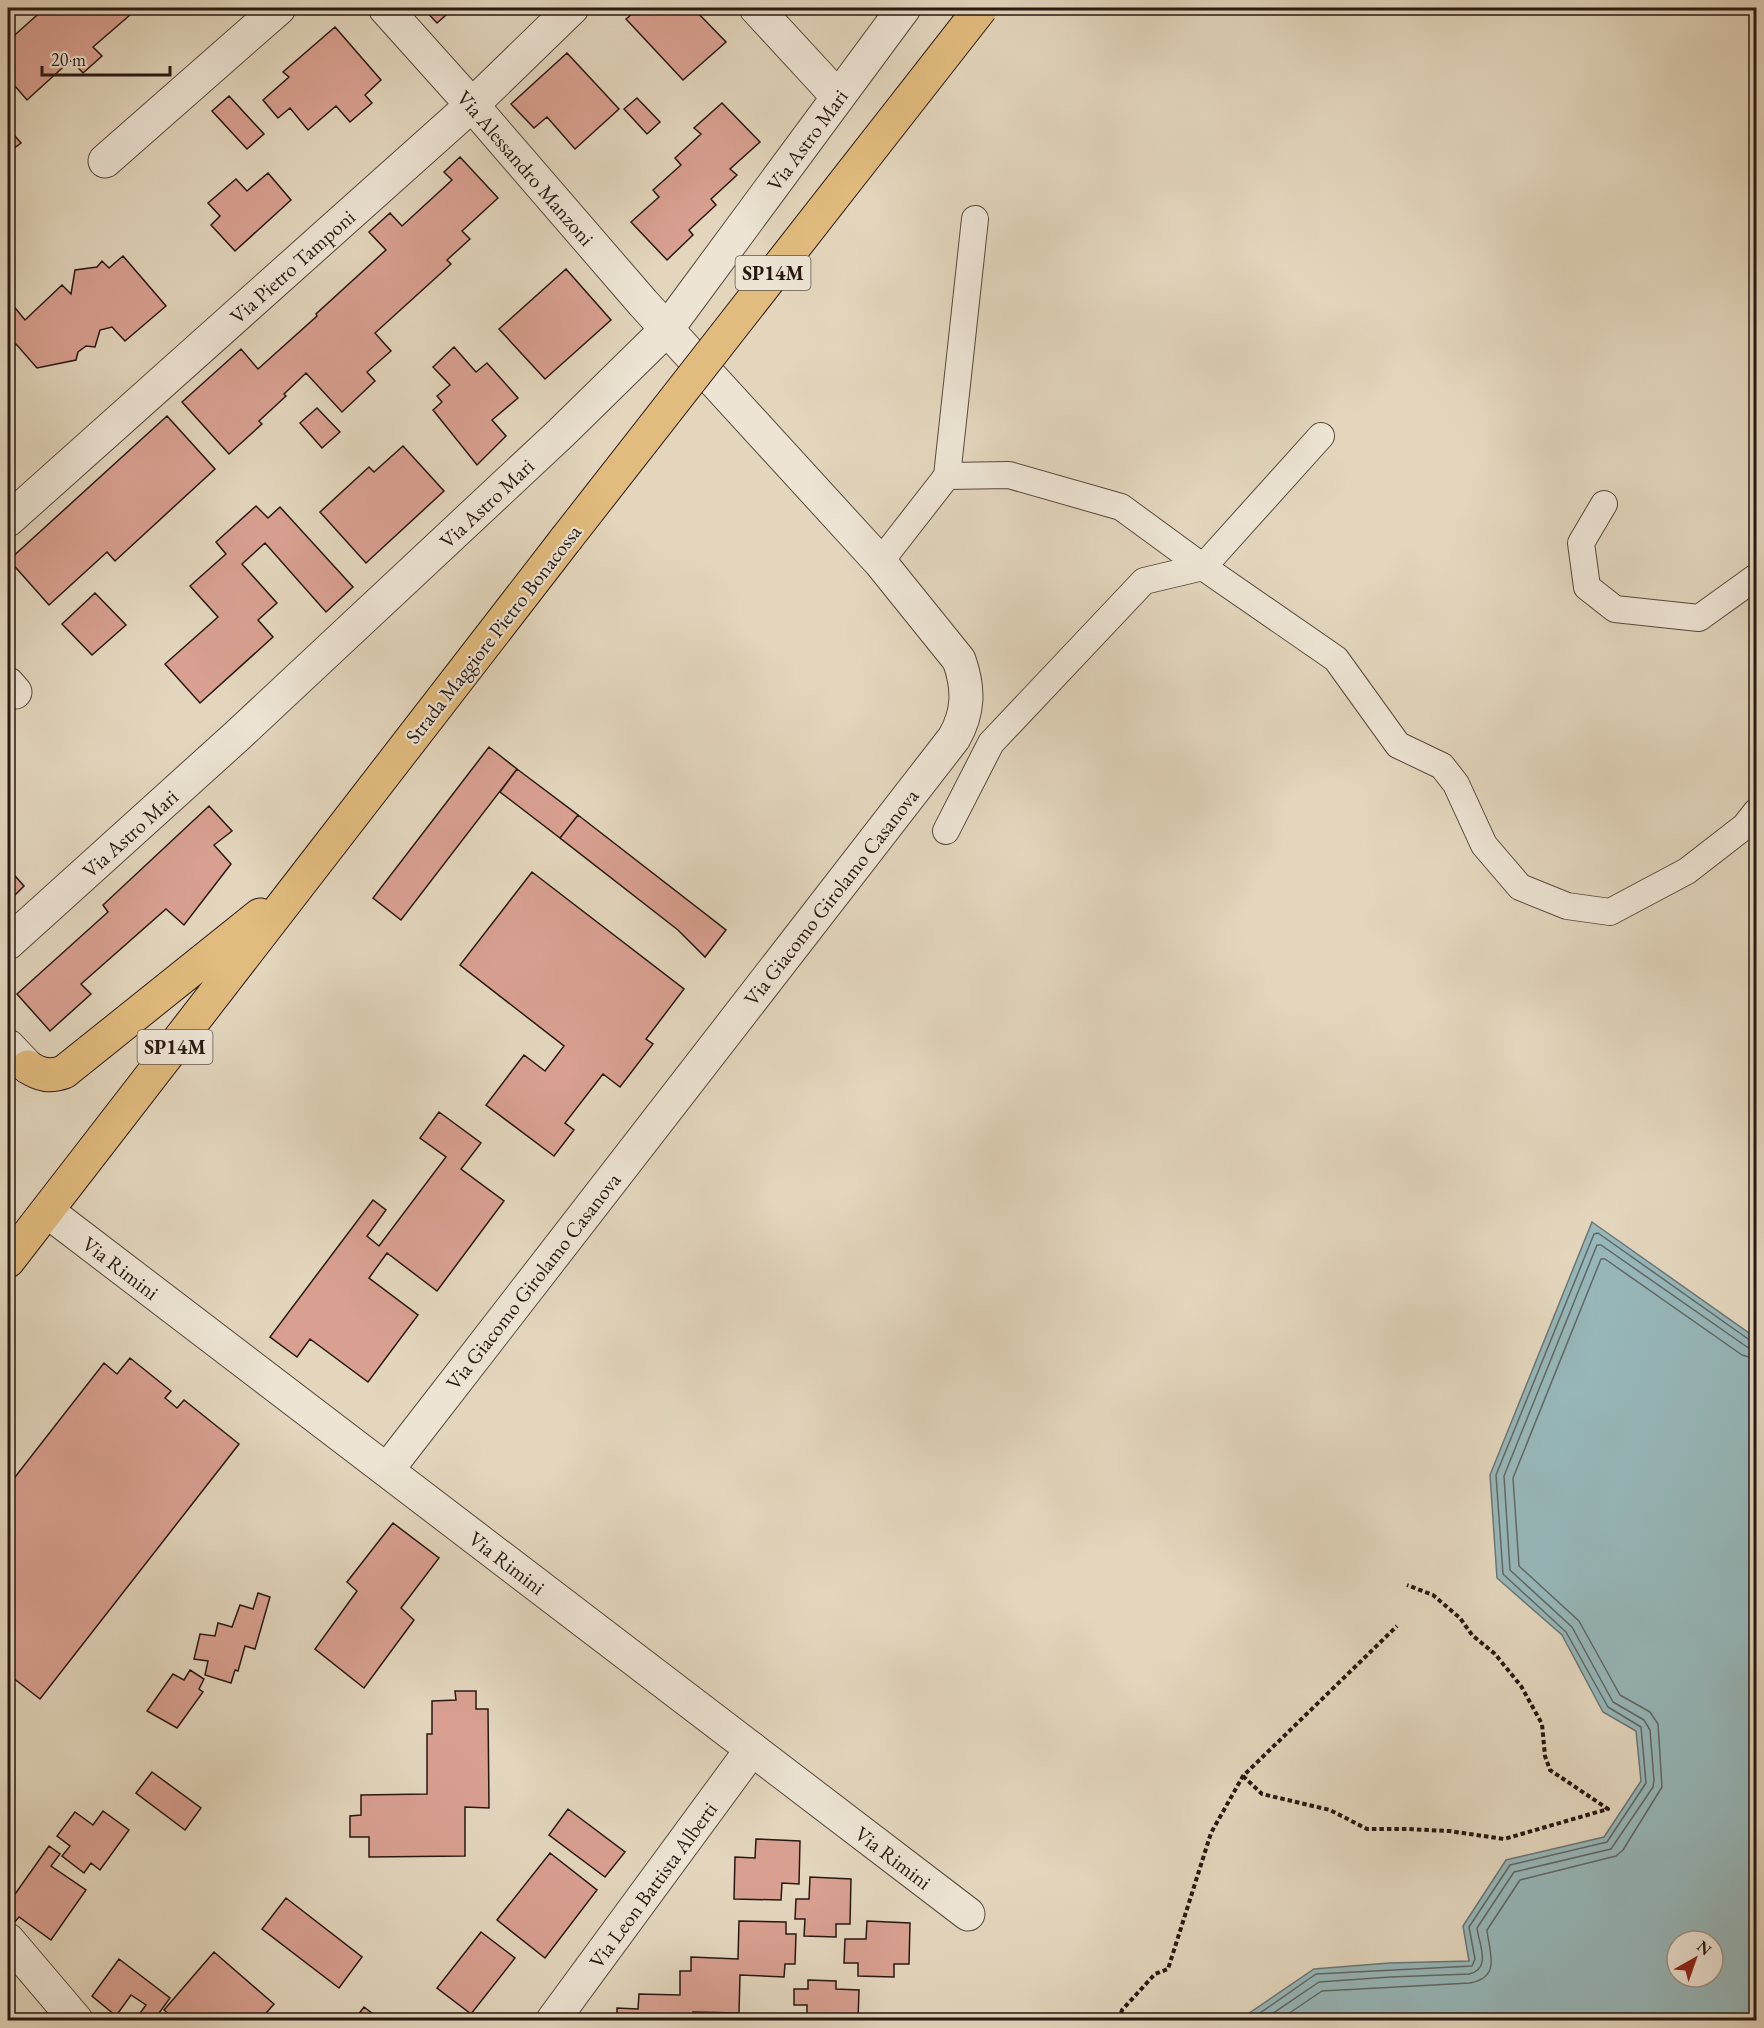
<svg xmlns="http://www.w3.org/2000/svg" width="1764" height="2028" font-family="'EB Garamond',serif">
  <rect width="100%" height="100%" fill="#e3d6bd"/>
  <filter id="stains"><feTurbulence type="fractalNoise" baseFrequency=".00333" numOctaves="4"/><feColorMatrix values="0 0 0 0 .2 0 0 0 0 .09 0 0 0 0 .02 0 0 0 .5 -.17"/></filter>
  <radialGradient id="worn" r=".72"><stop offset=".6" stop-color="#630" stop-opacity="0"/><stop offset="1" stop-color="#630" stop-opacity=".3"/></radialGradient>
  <!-- water -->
  <path fill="#97b7b9" stroke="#6b7776" stroke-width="1.5" fill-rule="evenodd" d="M1592 1222 1756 1338V2020H1239L1314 1969 1389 1963 1469 1961 1463 1926 1506 1860 1604 1837 1641 1781 1636 1731 1603 1712 1562 1635 1497 1578 1490 1475ZM1677 1941H1713V1977H1677Z"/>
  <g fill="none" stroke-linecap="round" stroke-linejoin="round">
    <!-- shore -->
    <path stroke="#606866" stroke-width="1.5" d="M1250 2020 1316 1974 1472 1966 1475 1959 1469 1927 1510 1865 1607 1842 1646 1783 1641 1727 1608 1707 1566 1632 1503 1574 1496 1475 1594 1234 1598 1233 1751 1341 1756 1342
      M1263 2020 1319 1982 1390 1977 1469 1974C1492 1969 1479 1944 1477 1928L1514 1872 1611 1849 1653 1787 1654 1780 1650 1730 1644 1720 1613 1702 1572 1627 1510 1570 1504 1476 1597 1245H1601L1747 1347 1756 1350
      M1279 2020 1322 1991 1470 1983C1502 1977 1489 1952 1487 1930L1520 1880 1616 1856 1623 1850 1662 1787 1658 1724 1650 1712 1620 1695 1579 1621 1519 1566 1513 1478 1601 1259H1605L1742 1355 1756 1359"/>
  </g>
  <!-- building -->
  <path fill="#d9a091" stroke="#281812" stroke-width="1.5" d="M45 8H56L59 11 63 8H138L93 47 102 56 83 73 71 60 27 100 8 78V41Z
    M423 8H454L437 23Z
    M639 8H693L726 42 683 80 626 19Z
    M335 27 381 80 365 95 372 103 350 122 336 106 308 130 290 108 278 118 263 100 289 77 283 72Z
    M567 53 619 109 575 149 547 117 534 128 511 104Z
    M229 96 264 134 247 149 212 111Z
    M637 98 660 122 647 134 624 109Z
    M722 103 760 142 730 169 737 175 711 199 716 205 689 230 693 235 667 260 631 222 659 197 653 190 681 165 675 158 701 134 694 128Z
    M8 128 21 143 8 153Z
    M460 157 498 198 462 231 470 239 447 260 451 264 375 333 391 351 367 372 375 381 342 412 306 373 284 394 286 396 259 421 262 424 229 454 182 402 241 349 258 369 317 316 316 314 386 250 369 232 390 213 402 226 452 180 444 172Z
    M268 173 291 200 235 251 211 225 220 216 208 203 236 179 247 191Z
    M123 256 166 306 125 341 112 327 100 330 95 347 86 346 78 352 76 360 37 368 16 344 8 352V299L25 320 62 285 71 294 75 270 97 267 102 261 109 268Z
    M566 269 611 320 545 379 499 329Z
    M454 347 476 372 487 363 518 398 492 420 506 436 477 465 433 410 442 402 437 396 450 385 433 367Z
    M317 408 340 432 322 448 300 423Z
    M167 416 215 469 115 561 107 552 49 605 9 560Z
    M403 446 444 491 366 563 320 512 369 467 374 472Z
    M256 506 268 518 280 507 353 587 326 612 265 543 242 564 277 603 258 620 273 637 200 703 165 664 218 617 190 586 226 554 216 542Z
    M95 593 126 625 92 655 62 624Z
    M489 747 517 769 401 920 373 898Z
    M517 769 578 815 560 838 500 792Z
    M209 806 232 831 214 845 231 864 184 925 166 909 81 984 91 994 50 1031 17 994 108 912 103 905Z
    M578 815 726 930 705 957 678 930 560 838Z
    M8 868 24 886 8 902Z
    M532 872 684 989 646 1039 653 1044 620 1087 603 1074 565 1123 574 1130 554 1156 486 1105 524 1055 545 1071 564 1046 460 965Z
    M439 1112 481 1143 461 1169 504 1201 437 1291 387 1253 369 1278 418 1315 368 1382 310 1339 297 1357 270 1337 373 1200 386 1210 367 1236 379 1246 446 1157 420 1138Z
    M130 1358 171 1391 165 1398 177 1408 184 1400 239 1444 40 1699 8 1674V1486L104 1363 117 1374Z
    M393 1523 439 1558 401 1608 414 1620 364 1688 315 1649 357 1591 347 1582Z
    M258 1593 270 1597 255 1649 245 1646 238 1671 235 1670 231 1683 205 1675 208 1661 194 1659 200 1634 215 1636 218 1623 232 1627 240 1605 253 1609Z
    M190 1670 204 1679 199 1689 203 1692 177 1728 147 1711 173 1674 184 1680Z
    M455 1691H476V1709H488L489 1808 465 1807V1856L369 1857V1837H350V1816L361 1815V1795L427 1794V1734H432V1701L456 1700Z
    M152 1772 201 1808 185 1830 136 1793Z
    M568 1809 625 1852 605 1877 549 1835Z
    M103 1811 129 1830 100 1870 91 1863 84 1873 62 1856 70 1846 57 1836 75 1812 93 1825Z
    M756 1839 800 1841 799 1884 782 1883 781 1900 734 1899 735 1857 755 1858Z
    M49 1846 60 1854 51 1866 86 1890 51 1940 19 1917 12 1925 8 1922V1904Z
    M550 1853 597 1890 545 1958 497 1920Z
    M810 1877 851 1879 850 1924H836V1937L804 1936 805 1919H795L796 1899H809Z
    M286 1898 362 1957 339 1988 262 1929Z
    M739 1921 786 1922V1934H796L795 1964H785L784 1977 740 1975 739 2013 693 2012V2020H617V2008L638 2009 639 1994 680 1995V1971H691V1957L738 1959Z
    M867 1921 910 1923 909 1964H894V1977L858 1976V1963H844L845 1939H866Z
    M481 1932 515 1958 471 2014 437 1988Z
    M214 1952 274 2004 260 2020H176L164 2010Z
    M119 1959 170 1998 154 2020H135L146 2005 131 1995 116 2016 92 1996Z
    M808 1980 836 1981V1989L859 1990 858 2020H753V2015L807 2016V2005H794V1989H808Z
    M364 2007 381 2020H354Z"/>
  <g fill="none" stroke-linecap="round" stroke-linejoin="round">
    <!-- service casing -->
    <g stroke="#57483d" stroke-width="28">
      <path id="service" d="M947 476 1009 475 1121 507 1203 567 1336 659 1398 745 1442 766 1456 784 1484 845 1520 887 1567 906 1610 912 1687 871 1745 826 1756 812
        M1604 504 1581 543 1587 587 1615 609 1699 618 1756 577
        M880 562 947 476 975 219
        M946 831 991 743 1144 581 1203 567 1321 436"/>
    </g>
    <!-- minor casing -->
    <g stroke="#57483d" stroke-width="35">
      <g id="minor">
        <path id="s1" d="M385 8 472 105 643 303 880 562 959 660C969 688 969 712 954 738L387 1470"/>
        <path d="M756 8 838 97"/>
        <path d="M105 161 279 8"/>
        <path id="s2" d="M8 520 472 105 572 8"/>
        <path d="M8 684 15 692"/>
        <path id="s3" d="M8 943 237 736 561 433 667 329 904 8"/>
        <path id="s4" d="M47 1211 968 1914"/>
        <path d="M8 1940 76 2020"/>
        <path id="s5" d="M553 2020 752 1749"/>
      </g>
    </g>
    <!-- tertiary casing -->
    <g stroke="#57483d" stroke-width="35">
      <path id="tertiary" d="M8 1046 28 1067"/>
    </g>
    <!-- primary casing -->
    <g stroke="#281812" stroke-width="35">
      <path id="primary" d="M28 1067C40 1075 50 1077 64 1072L260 915
        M8 1261 566 539"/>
    </g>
    <!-- path -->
    <path stroke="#281812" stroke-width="4" stroke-dasharray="4.5 3" stroke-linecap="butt" d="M1243 1776 1262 1794 1330 1810 1367 1829H1407L1449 1831 1504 1839 1608 1809 1550 1770 1545 1756 1542 1724 1521 1686 1495 1654 1472 1635 1460 1618 1433 1595 1407 1585
      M1119 2020 1122 2010 1155 1974 1168 1969 1211 1833 1243 1776 1397 1626"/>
    <!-- service -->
    <use href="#service" stroke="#ede4d4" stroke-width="26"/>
    <!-- minor -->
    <use href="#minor" stroke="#ede4d4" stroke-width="33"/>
    <!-- tertiary -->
    <use href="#tertiary" stroke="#ede4d4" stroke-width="33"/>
    <!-- primary -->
    <use href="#primary" stroke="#e2bb7e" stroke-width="33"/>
    <!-- primary-bridge casing -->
    <g stroke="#281812" stroke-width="35" stroke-linecap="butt">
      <path id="primary-bridge" d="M566 539 981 8"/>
    </g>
    <!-- primary-bridge -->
    <use href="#primary-bridge" stroke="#e2bb7e" stroke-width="33"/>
  </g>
  <g text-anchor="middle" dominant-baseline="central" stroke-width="4.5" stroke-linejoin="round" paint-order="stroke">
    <!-- shield labels -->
    <g fill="#ede4d4" stroke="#63554c" stroke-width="1.5">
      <rect x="735.5" y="256" width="75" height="34" rx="4.5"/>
      <rect x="137.5" y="1030" width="75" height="34" rx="4.5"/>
    </g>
    <g font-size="20" font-weight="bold" fill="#281812">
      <text x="773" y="273">SP14M</text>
      <text x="175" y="1047">SP14M</text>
    </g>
    <!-- street labels -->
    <g font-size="21" fill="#281812" stroke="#ede4d4">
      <text stroke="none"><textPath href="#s3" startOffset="1136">Via Astro Mari</textPath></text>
      <text stroke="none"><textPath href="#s1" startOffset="213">Via Alessandro Manzoni</textPath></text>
      <text stroke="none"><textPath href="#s2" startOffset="381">Via Pietro Tamponi</textPath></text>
      <text stroke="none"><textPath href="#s3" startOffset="650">Via Astro Mari</textPath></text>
      <text transform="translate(493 634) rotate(-52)">Strada Maggiore Pietro Bonacossa</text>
      <text stroke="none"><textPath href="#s3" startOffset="164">Via Astro Mari</textPath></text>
      <text transform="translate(831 897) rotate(-52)">Via Giacomo Girolamo Casanova</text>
      <text stroke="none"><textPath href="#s4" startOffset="93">Via Rimini</textPath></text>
      <text transform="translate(533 1281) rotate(-52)">Via Giacomo Girolamo Casanova</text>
      <text stroke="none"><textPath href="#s4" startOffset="579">Via Rimini</textPath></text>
      <text stroke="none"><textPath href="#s4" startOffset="1065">Via Rimini</textPath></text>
      <text stroke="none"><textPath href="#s5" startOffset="168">Via Leon Battista Alberti</textPath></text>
    </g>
  </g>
  <!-- margin -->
  <rect width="1764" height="2028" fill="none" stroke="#e3d6bd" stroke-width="30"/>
  <rect x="9" y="9" width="1746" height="2010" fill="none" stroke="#281812" stroke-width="3"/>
  <rect x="15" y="15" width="1734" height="1998" fill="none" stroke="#281812" stroke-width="1.5"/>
  <!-- north arrow -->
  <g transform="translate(1695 1959) rotate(40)"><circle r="28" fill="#ede4d4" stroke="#9e9286" stroke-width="1.5"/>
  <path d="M0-4.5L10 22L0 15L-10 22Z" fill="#8f2418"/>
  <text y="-9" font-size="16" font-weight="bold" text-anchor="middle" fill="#281812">N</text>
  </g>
  <!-- scale -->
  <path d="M42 66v9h128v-9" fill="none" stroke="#281812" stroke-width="3"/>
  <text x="51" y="66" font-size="18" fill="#281812" stroke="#ede4d4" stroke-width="4.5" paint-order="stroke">20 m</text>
  <rect width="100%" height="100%" filter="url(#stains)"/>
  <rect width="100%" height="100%" fill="url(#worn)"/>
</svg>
